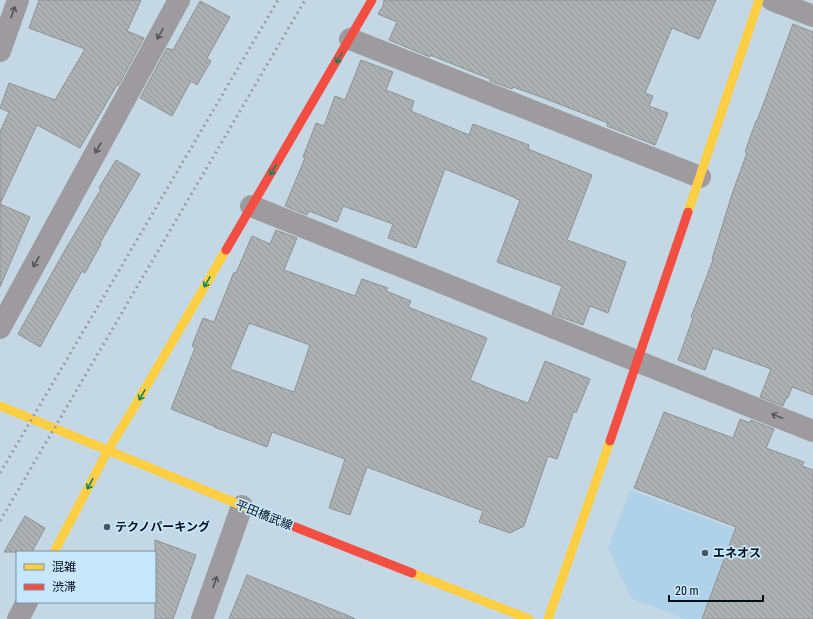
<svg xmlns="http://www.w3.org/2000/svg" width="813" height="619" font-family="'Roboto Condensed','Noto Sans JP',sans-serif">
  <defs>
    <pattern id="building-back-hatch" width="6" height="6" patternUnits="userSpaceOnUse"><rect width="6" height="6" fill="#aeb1b2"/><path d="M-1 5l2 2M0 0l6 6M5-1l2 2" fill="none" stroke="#949798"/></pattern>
  </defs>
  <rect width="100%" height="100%" fill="#c3d7e5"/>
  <!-- built -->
  <path fill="#b0d2e9" d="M630 490 813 558V619H686L632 599 608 549Z"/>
  <!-- building -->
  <path fill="url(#building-back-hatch)" stroke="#8e9294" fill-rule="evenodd" d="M39 0H141L127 31 144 38 118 86 117 85 80 148 37 125 0 204 30 217 0 287V132L9 112 0 108 9 83 55 100 85 49 29 28Z
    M384 0H716L699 39 672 28 645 93 653 96 649 106 668 113 655 145 607 126 608 123 541 97 513 87 512 89 490 81V79L430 55V57L389 40 397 22 378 14 383 6Z
    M200 1 230 17 207 58 211 61 197 85 191 81 172 116 140 98 167 48 173 50Z
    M793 24 813 32V395L792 387 788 398H786L783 406 760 397 771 369 713 348 705 370 678 360 693 318 691 317 713 260 712 259 733 191 747 153 745 152 756 121H757Z
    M361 60 393 72 386 90 414 101 411 111 469 135 473 124 529 145 528 149 592 175 567 240 626 262 608 313 590 306 583 325 552 314 562 286 497 262 520 200 516 199V198L445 169 416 248 388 238 393 224 343 206 337 222 309 211 307 215 285 206 305 158 303 157 316 123 324 126 335 96 345 100Z
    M116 160 140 174 100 243 101 244 85 273 82 271 40 347 18 334 61 257 101 189 99 188Z
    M276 230 297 238 284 270 355 296 362 279 388 288 386 291 411 301 408 307 487 338 470 380 493 390 528 403 545 361 590 379 576 413 574 411 557 459 548 456 524 526 510 533 479 522 483 511 367 467 350 515 329 508 345 459 272 432 267 447 214 427V426L171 409 195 348 192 346 203 318 214 322 234 272 236 273 252 236 270 244ZM249 323 310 345 294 392 230 369Z
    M664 412 733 438 740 419 750 423 751 420 774 429 766 448 804 462 802 466 813 470V619H702L736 527 634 488Z
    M25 516 45 528 32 552H4Z
    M155 540 196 555 173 619H155Z
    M247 575 354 618V619H229Z"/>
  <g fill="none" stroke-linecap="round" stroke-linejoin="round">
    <!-- street -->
    <path stroke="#9e9b9f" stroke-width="22" d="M772 0 813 16
      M350 39 700 177
      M0 51 18 0
      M251 206 669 374 813 431
      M0 328 179 0
      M18 619 27 602
      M202 619 242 506"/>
    <!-- slow -->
    <path stroke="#ffcf43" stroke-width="9" d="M688 212 759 0
      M0 406 272 518
      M54 552 108 450 133 409 226 250
      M412 573 529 619
      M548 619 610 441"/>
    <!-- jam -->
    <path stroke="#f24e42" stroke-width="9" d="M226 250 372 0
      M610 441 688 212
      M272 518 412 573"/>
    <!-- rail -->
    <path stroke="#979ea5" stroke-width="3" stroke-dasharray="2 4" stroke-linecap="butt" d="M0 473 278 0
      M0 521 305 0"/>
  </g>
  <!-- one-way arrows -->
  <defs><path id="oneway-shaft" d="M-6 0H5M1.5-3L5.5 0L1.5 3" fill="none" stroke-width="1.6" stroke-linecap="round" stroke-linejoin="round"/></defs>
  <g stroke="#50555c">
    <use href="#oneway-shaft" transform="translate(13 12) rotate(-71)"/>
    <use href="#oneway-shaft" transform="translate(160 34) rotate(119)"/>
    <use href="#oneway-shaft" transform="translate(98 148) rotate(119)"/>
    <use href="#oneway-shaft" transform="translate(36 262) rotate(119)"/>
    <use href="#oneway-shaft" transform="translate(777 416) rotate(-158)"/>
    <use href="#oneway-shaft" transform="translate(215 582) rotate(-71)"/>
  </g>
  <g stroke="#0d825e">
    <use href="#oneway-shaft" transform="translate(339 58) rotate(120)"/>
    <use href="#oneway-shaft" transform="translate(273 170) rotate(120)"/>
    <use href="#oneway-shaft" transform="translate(207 282) rotate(120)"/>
    <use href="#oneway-shaft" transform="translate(142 395) rotate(120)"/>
    <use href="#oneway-shaft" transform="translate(90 484) rotate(118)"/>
  </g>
  <!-- markers -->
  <g fill="#465560" stroke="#c7e6fb" stroke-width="1.5">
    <circle cx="107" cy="527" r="4"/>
    <circle cx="705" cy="553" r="4"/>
  </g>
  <g text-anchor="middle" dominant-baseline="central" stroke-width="3.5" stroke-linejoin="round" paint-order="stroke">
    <!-- street labels -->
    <g font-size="12" fill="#030f18" stroke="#c7e6fb">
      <text transform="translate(264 515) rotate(22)">平田橋武線</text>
    </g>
    <!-- poi labels -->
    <g font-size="12" font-weight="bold" fill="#030f18" stroke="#c7e6fb" text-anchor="start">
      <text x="115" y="527">テクノパーキング</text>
      <text x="713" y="553">エネオス</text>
    </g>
  </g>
  <!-- legend -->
  <rect x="16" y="551" width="140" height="52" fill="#c7e6fb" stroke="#7990a0"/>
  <rect x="24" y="564" width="20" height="6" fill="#ffcf43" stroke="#7990a0"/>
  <text x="52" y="571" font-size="12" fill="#030f18">混雑</text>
  <rect x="24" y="584" width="20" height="6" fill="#f24e42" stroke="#7990a0"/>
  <text x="52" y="591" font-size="12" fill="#030f18">渋滞</text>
  <!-- scale -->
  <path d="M669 595v6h94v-6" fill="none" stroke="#030f18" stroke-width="2"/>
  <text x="675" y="595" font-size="12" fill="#030f18" stroke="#c7e6fb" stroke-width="3" paint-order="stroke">20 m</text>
</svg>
